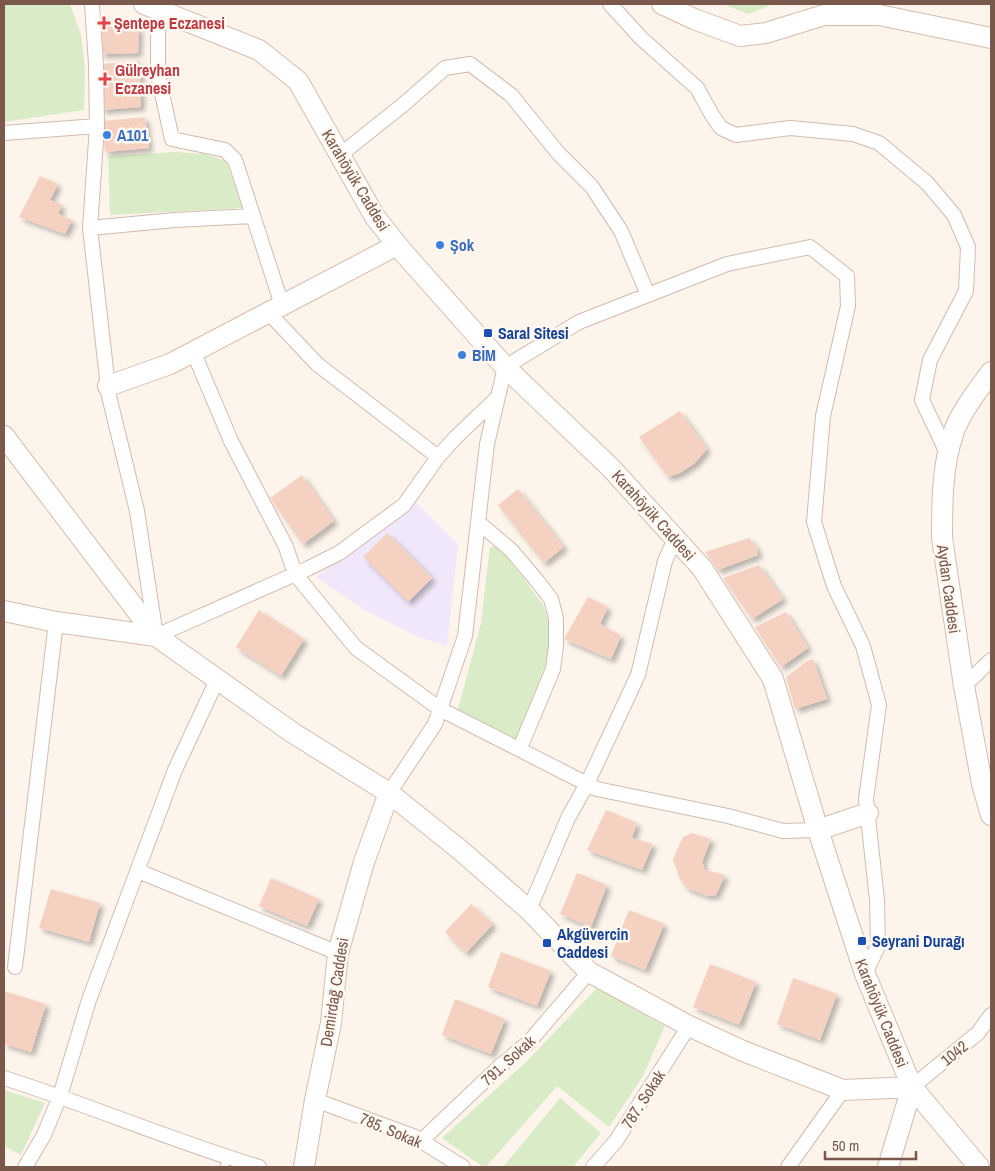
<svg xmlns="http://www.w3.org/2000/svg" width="995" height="1171" font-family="'Archivo Narrow',sans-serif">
  <defs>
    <filter id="shadow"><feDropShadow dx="4" dy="4" stdDeviation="2.5" flood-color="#0004"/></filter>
  </defs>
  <rect width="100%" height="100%" fill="#fdf4eb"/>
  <!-- education -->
  <path fill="#f1e7fa" d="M416 502 458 544 447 646 419 637 363 609 316 577Z"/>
  <!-- green -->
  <path fill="#daecc7" d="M4 4H70L81 35 85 69 84 110 4 122Z
    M722 4H774L749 14Z
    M176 152 205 154 226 161 243 208 110 215 108 156Z
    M499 546 543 605 549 623V643L545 668 515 740 458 709 481 623 490 547Z
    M597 988 665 1026 643 1076 609 1127 557 1086 486 1167H483L442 1138 527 1061Z
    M4 1090 45 1103 21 1155 4 1146Z
    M560 1098 601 1133 573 1167H503Z"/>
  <!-- building -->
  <path fill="#f4d1c1" filter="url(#shadow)" d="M101 17 139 28 138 53 101 54Z
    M140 61 141 107 101 110V64Z
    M145 117 149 148 105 152 102 121Z
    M40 176 58 184 50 200 62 205 58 214 72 220 65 234 19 217Z
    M680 411 707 449 695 463 680 473 668 477 639 437Z
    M302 475 334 521 303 544 270 498Z
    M518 489 564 547 544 563 498 505Z
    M387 533 432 578 408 602 363 557Z
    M749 538 757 548 758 555 718 570 705 552Z
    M759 565 783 599 752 619 723 578Z
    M588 597 608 607 600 624 621 636 611 659 564 639Z
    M259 610 304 639 281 676 236 647Z
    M786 612 808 648 781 667 755 627Z
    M813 659 827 699 795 709 786 677 807 661Z
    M606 810 637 823 632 838 653 844 642 870 587 850Z
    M692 833 711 839 702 862 705 870 725 875 716 895 708 896 687 888 680 879 673 859 683 837Z
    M577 873 607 885 591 927 560 914Z
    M271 878 319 899 307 926 259 906Z
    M51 889 100 903 89 942 39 928Z
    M471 904 493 924 466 953 445 932Z
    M629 910 664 924 645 970 611 956Z
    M501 952 551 971 537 1006 488 987Z
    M710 964 756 982 739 1025 693 1007Z
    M793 978 837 994 820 1040 777 1024Z
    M4 991 46 1004 31 1052 4 1044Z
    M455 999 505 1019 491 1054 442 1035Z"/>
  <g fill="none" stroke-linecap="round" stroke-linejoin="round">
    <!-- lane casing -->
    <g stroke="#d1bbaf" stroke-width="9">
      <path id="lane" d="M224 1167 227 1158"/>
    </g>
    <!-- street casing -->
    <g stroke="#d1bbaf" stroke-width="16">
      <path id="street" d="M92 4 96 64 97 126 90 228 109 396 137 511 156 636 309 568 339 553 404 505 438 457 455 438 497 398
        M610 4 641 38 697 88 712 115 721 128 736 135 790 128 853 134 879 143 927 183 954 215 968 247 966 291 930 360 922 400 948 455
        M158 10V75L172 139 225 150 235 160 282 305
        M4 133 97 126
        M340 155 404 104 445 68 470 64 511 95 559 154 592 187 621 231 648 295
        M90 228 175 220 253 216
        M268 312 317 364 438 457
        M193 351 231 441 286 547 295 574 356 648 440 709 597 789 728 816 783 831 818 830
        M478 522 511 550 538 582 551 599 556 618V646L553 669 520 748
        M964 686 991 660
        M389 793 435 724 465 636 487 444 505 367 579 322 727 264 810 247 847 276 848 306 823 416 814 522 834 586 863 646 879 705 866 799 877 900 878 946 865 974
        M138 871 338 953
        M529 910 568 818 587 784 638 675 665 561 675 539
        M15 967 56 622
        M4 1078C89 1105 173 1141 259 1167
        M912 1087 978 1033 991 1015
        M315 1100 413 1136 463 1167
        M421 1141 499 1067 529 1042 589 972
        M25 1167 44 1135 60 1096 89 1000 175 770 217 680
        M593 1167 616 1141 689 1026
        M788 1167 843 1090"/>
    </g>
    <!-- secondary casing -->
    <g stroke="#d6bdae" stroke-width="22">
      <path id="secondary" d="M144 4 259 50 298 81 375 217 403 252 505 367 611 468 702 568 773 679 818 830 865 974 912 1087 979 1167
        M662 4 694 19 740 36 766 33 824 15H879L991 38
        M991 372C978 390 962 410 954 431 942 465 942 502 942 538L964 686 982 784 991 815
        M108 386 170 364 397 245
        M4 436 156 636 293 733 389 793 459 849 529 910 589 972 689 1026 743 1051 843 1090 912 1087 888 1167
        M4 611 56 622 156 636
        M818 830 868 813
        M304 1167 315 1100 331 1023 338 953 364 862 389 793"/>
    </g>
    <!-- lane -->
    <use href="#lane" stroke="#fff" stroke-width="7"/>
    <!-- street -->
    <use href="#street" stroke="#fff" stroke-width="14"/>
    <!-- secondary -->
    <use href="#secondary" stroke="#fff" stroke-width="20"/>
  </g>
  <!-- markers -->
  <g fill="#e0444e" stroke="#fff9f2" stroke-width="2">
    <path d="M101.5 15.5h5v5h5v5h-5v5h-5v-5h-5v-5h5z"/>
    <path d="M102.5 71.5h5v5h5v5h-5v5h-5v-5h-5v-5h5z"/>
  </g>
  <g fill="#3f7fe0" stroke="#fff9f2" stroke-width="2">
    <circle cx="107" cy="135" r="5"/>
    <circle cx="440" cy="245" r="5"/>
    <circle cx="462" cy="355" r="5"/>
  </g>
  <g fill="#1a4fb4" stroke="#fff9f2" stroke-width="2">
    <rect x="483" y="328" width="10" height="10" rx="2.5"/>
    <rect x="857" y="936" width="10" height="10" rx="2.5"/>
    <rect x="542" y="938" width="10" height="10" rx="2.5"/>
  </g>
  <g text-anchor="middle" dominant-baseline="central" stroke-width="5" stroke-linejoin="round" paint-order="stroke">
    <!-- health labels -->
    <g font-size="16" font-weight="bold" fill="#be3a42" stroke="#fff9f2" text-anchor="start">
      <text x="114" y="23">Şentepe Eczanesi</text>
      <text x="115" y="70">Gülreyhan<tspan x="115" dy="18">Eczanesi</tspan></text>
    </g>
    <!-- shop labels -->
    <g font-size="16" font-weight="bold" fill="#366cbe" stroke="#fff9f2" text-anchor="start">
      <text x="117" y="135">A101</text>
      <text x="450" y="245">Şok</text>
      <text x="472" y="355">BİM</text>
    </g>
    <!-- street labels -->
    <g font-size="16" fill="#7a584c" stroke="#fff9f2">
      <text transform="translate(356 180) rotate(59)">Karahöyük Caddesi</text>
      <text transform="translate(654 515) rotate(48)">Karahöyük Caddesi</text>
      <text transform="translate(949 589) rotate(82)">Aydan Caddesi</text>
      <text transform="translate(334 992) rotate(-81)">Demirdağ Caddesi</text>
      <text transform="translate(882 1013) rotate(68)">Karahöyük Caddesi</text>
      <text transform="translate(954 1053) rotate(-39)">1042</text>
      <text transform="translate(508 1060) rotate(-42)">791. Sokak</text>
      <text transform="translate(643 1099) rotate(-57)">787. Sokak</text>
      <text transform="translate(391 1130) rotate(23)">785. Sokak</text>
    </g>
    <!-- transit labels -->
    <g font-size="16" font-weight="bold" fill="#164399" stroke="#fff9f2" text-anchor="start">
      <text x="498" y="333">Saral Sitesi</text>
      <text x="557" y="934">Akgüvercin<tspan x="557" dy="18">Caddesi</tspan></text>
      <text x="872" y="941">Seyrani Durağı</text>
    </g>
  </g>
  <!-- border -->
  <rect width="995" height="1171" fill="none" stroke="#7a584c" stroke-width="10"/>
  <!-- scale -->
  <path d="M825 1151v8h91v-8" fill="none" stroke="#7a584c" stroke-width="2.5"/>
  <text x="832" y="1151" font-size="15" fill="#7a584c" stroke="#fff9f2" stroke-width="4" paint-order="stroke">50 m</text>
</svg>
